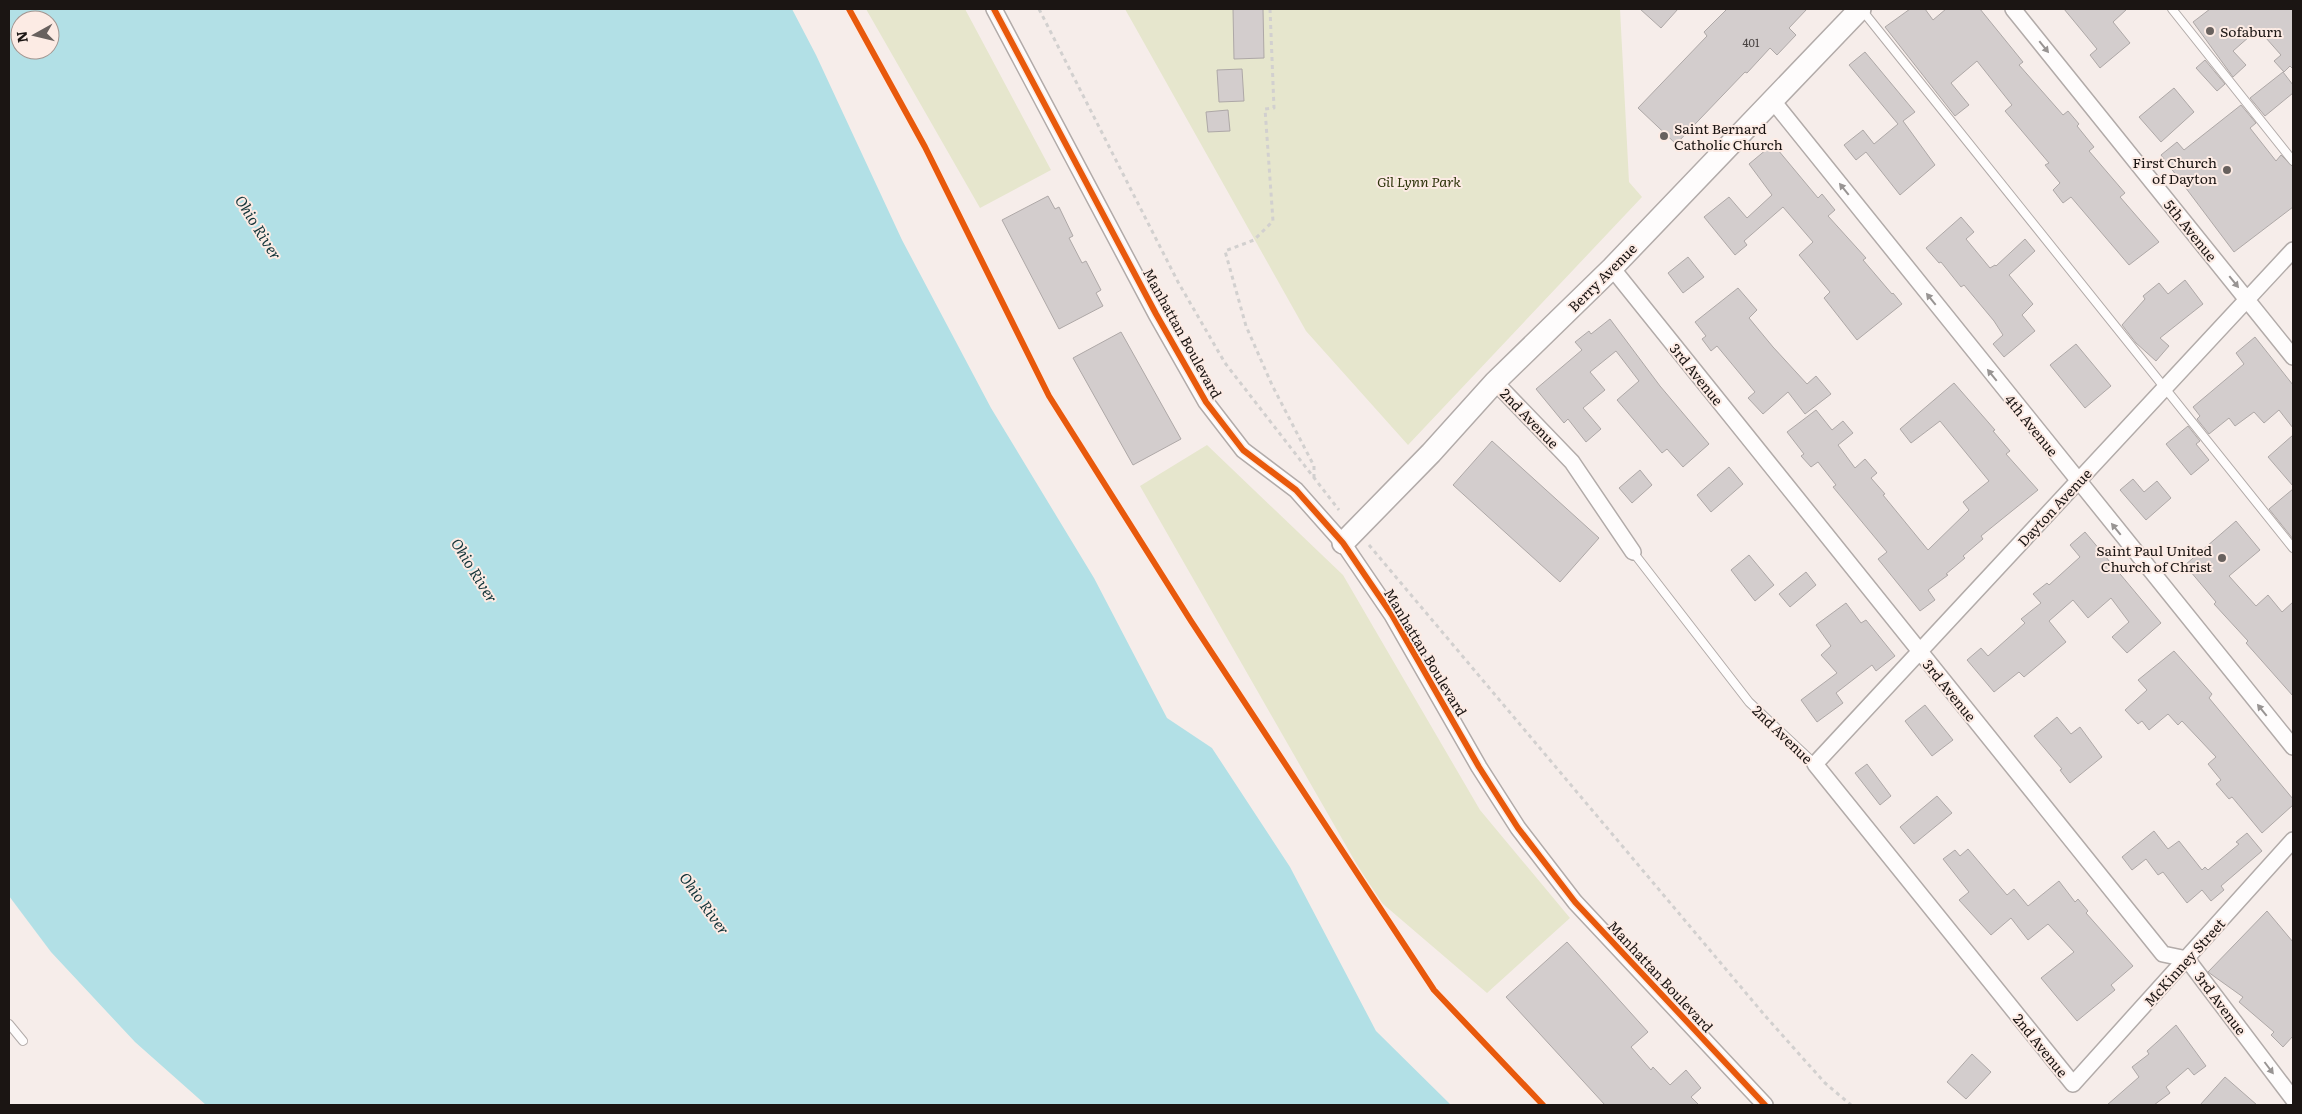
<svg xmlns="http://www.w3.org/2000/svg" width="2302" height="1114" font-family="Literata,serif">
  <rect width="100%" height="100%" fill="#f6edea"/>
  <!-- green -->
  <path fill="#e6e6cd" d="M866 9H965L1051 170 980 208Z
    M1125 9H1620L1629 182 1642 197 1408 445 1306 331Z
    M1207 445 1343 575 1480 810 1570 918 1487 993 1376 898 1140 486Z"/>
  <!-- water -->
  <path fill="#b2e0e6" fill-rule="evenodd" d="M9 9H792L816 55 902 240 991 408 1094 578 1167 718 1212 748 1290 867 1376 1031 1451 1105H206L135 1042 51 952 9 896ZM20 20H50V50H20Z"/>
  <!-- building -->
  <path fill="#d3cdcd" stroke="#aea8a7" d="M1233 9H1263L1264 58 1234 59Z
    M1640 9H1678L1661 28Z
    M1727 9H1807L1789 28 1796 35 1777 55 1770 48 1747 73 1745 72 1676 144 1638 108 1707 36 1704 32Z
    M1910 9H1925L1933 20 1946 9H1980L2023 62 2019 65 2063 115 2068 111 2079 124 2077 126 2094 147 2089 151 2125 193 2120 197 2159 242 2129 265 2071 197 2063 203 2053 190 2060 183 2045 165 2049 163 2005 111 2012 105 1977 61 1951 83 1969 105 1955 116 1885 27Z
    M2064 9H2127L2113 22 2130 43 2100 68 2090 55 2097 49Z
    M2210 9H2293V69L2290 66 2284 72 2274 61 2281 55 2258 29 2233 51 2246 65 2233 77 2193 22Z
    M1865 52 1915 112 1903 121 1935 165 1900 195 1866 152 1856 160 1844 145 1863 130 1874 144 1898 124 1849 65Z
    M2205 60 2225 84 2217 91 2196 68Z
    M1242 69 1244 101 1219 102 1217 70Z
    M2283 72 2293 85V93L2265 116 2250 98Z
    M2174 88 2194 112 2161 142 2139 117Z
    M2241 105 2256 123 2250 128 2276 161 2281 155 2293 167V207L2234 252 2161 155 2177 142 2184 150Z
    M1228 110 1230 131 1208 132 1206 112Z
    M1773 144 1818 198 1822 194 1835 210 1828 216 1866 258 1863 260 1892 294 1893 293 1902 304 1857 340 1824 298 1830 292 1799 255 1813 242 1783 207 1744 241 1747 245 1735 255 1704 217 1729 197 1747 218 1772 195 1749 164Z
    M1048 196 1055 209 1059 207 1073 236 1069 238 1082 263 1086 261 1101 290 1096 293 1103 306 1059 329 1002 220Z
    M1961 217 1974 232 1966 239 1990 268 1995 265 1996 266 2025 239 2035 251 2009 275 2033 304 2022 315 2035 331 2004 357 1993 344 2003 335 1994 321 1964 285 1961 287 1941 262 1939 263 1926 248Z
    M1688 257 1704 277 1683 293 1668 273Z
    M2185 280 2203 304 2160 338 2169 346 2156 361 2136 343 2122 325 2145 299 2143 296 2159 283 2168 294Z
    M1738 288 1757 310 1749 318 1773 347 1807 384 1816 376 1831 394 1805 414 1788 392 1763 414 1748 398 1755 392 1741 375 1717 346 1711 351 1702 339 1706 336 1695 322Z
    M1610 319 1660 386 1709 444 1683 467 1667 449 1662 453 1617 400 1639 381 1616 351 1590 372 1605 390 1583 408 1601 429 1586 442 1568 419 1564 423 1536 389 1582 350 1575 342 1589 331 1591 334Z
    M1121 332 1181 439 1133 465 1073 358Z
    M2255 337 2293 385V428L2279 410 2264 423 2254 412 2235 426 2229 418 2209 434 2197 419 2200 416 2193 407 2244 364 2236 353Z
    M2076 344 2111 386 2085 408 2050 365Z
    M1954 383 1995 430 1993 431 2010 451 2006 454 2038 490 1981 536 1983 539 1963 556 1965 558 1946 574 1948 575 1928 590 1935 600 1920 611 1878 559 1887 552 1833 487 1836 485 1818 462 1811 467 1801 456 1804 454 1787 432 1816 410 1832 430 1843 421 1853 433 1838 445 1855 468 1865 459 1877 473 1871 478 1885 494 1883 495 1928 550 1969 510 1963 502 1989 481 1940 421 1911 443 1900 429Z
    M2188 426 2200 441 2196 444 2209 460 2191 475 2166 444Z
    M2293 435V486L2268 457Z
    M1492 441 1599 538 1560 582 1453 485Z
    M1729 467 1743 484 1711 512 1697 495Z
    M1640 470 1652 485 1632 503 1619 488Z
    M2133 479 2144 492 2157 481 2171 498 2146 520 2120 490Z
    M2293 489V539L2269 509Z
    M2236 521 2260 550 2229 576 2256 606 2268 595 2282 612 2293 602V696L2246 643 2248 641 2214 604 2216 602 2185 565Z
    M2085 532 2161 623 2127 653 2112 637 2129 622 2111 598 2088 618 2073 600 2049 621 2066 642 2024 677 2019 672 1994 692 1967 660 1981 648 1988 656 2025 623 2021 619 2041 603 2033 594 2047 583 2049 585 2080 557 2070 545Z
    M1749 555 1774 585 1755 601 1731 570Z
    M1806 572 1816 585 1790 607 1779 594Z
    M1846 603 1861 623 1866 620 1895 656 1876 671 1872 665 1836 693 1843 703 1817 722 1801 700 1837 673 1821 655 1831 646 1816 625Z
    M2174 651 2212 694 2209 698 2293 799V805L2262 833 2232 797 2229 799 2216 784 2221 780 2208 764 2216 757 2182 721 2178 725 2168 714 2149 730 2142 721 2138 724 2125 710 2147 690 2138 680Z
    M1925 705 1953 740 1932 756 1905 721Z
    M2057 717 2071 734 2080 727 2102 757 2070 783 2060 770 2062 769 2034 736Z
    M1867 764 1891 796 1880 805 1855 773Z
    M1937 796 1952 813 1914 844 1900 827Z
    M2154 831 2168 849 2179 841 2202 870 2205 867 2208 870 2239 844 2236 842 2247 833 2262 851 2221 886 2224 890 2211 901 2202 890 2187 903 2163 872 2158 875 2146 859 2132 870 2122 857Z
    M1968 849 2007 895 2014 889 2028 906 2059 881 2075 902 2078 899 2088 911 2086 913 2133 966 2111 985 2115 990 2077 1021 2041 978 2074 952 2048 924 2028 940 2011 918 1991 935 1959 900 1969 892 1943 859 1955 850 1960 856Z
    M2267 911 2293 942V1036L2283 1047 2271 1035 2274 1032 2239 1002 2243 997 2208 972Z
    M1567 942 1648 1032 1631 1047 1651 1070 1653 1067 1670 1085 1686 1070 1701 1088 1691 1097 1699 1105H1605L1506 997Z
    M2176 1025 2206 1066 2194 1075 2188 1068 2166 1087 2170 1093 2154 1105H2107L2139 1077 2132 1067 2149 1054 2147 1051Z
    M1972 1054 1991 1072 1966 1099 1947 1082Z
    M2225 1077 2257 1105H2200Z"/>
  <g fill="none" stroke-linecap="round" stroke-linejoin="round">
    <!-- lane casing -->
    <g stroke="#b2aba9" stroke-width="10">
      <path id="lane" d="M2172 9 2293 161
        M1862 10 2293 548
        M1633 552 1749 702 1815 764
        M9 1024 23 1041"/>
    </g>
    <!-- street casing -->
    <g stroke="#b2aba9" stroke-width="18">
      <path id="street" d="M994 9 1156 314 1206 402 1243 450 1296 490 1343 543 1392 615 1479 767 1518 828 1575 902 1765 1105
        M2013 9 2293 357
        M1773 101 2293 747
        M2293 250 1815 764 2073 1084 2293 840
        M1612 268 2163 954 2187 959 2293 1099
        M1495 382 1572 462 1633 552"/>
    </g>
    <!-- secondary casing -->
    <g stroke="#b2aba9" stroke-width="24">
      <path id="secondary" d="M1343 543 1431 453 1495 382 1612 268 1860 9"/>
    </g>
    <!-- path -->
    <path stroke="#d2d0cf" stroke-width="3" stroke-dasharray="4 4" stroke-linecap="butt" d="M1039 9 1178 282 1225 363 1339 510
      M1270 9 1274 108 1265 109 1273 221 1254 240 1225 251 1246 326 1272 385 1314 466V480
      M1369 545 1767 1018 1825 1083 1851 1105"/>
    <!-- lane -->
    <use href="#lane" stroke="#fefcfc" stroke-width="8"/>
    <!-- street -->
    <use href="#street" stroke="#fefcfc" stroke-width="15"/>
    <!-- secondary -->
    <use href="#secondary" stroke="#fefcfc" stroke-width="21"/>
    <!-- cycleway casing -->
    <g stroke="#fcebe4" stroke-width="9">
      <path id="cycleway" d="M849 9 925 147 1049 396 1191 621 1434 990 1543 1105
        M994 9 1156 314 1206 402 1243 450 1296 490 1343 543 1392 615 1479 767 1518 828 1575 902 1765 1105"/>
    </g>
    <!-- cycleway -->
    <use href="#cycleway" stroke="#e8590c" stroke-width="6"/>
  </g>
  <!-- one-way arrows -->
  <defs><path id="oneway-solid" d="M-6-.8H1V-3.2L6.5 0L1 3.2V.8H-6Z" transform="scale(1.25)"/></defs>
  <g fill="#989493">
    <use href="#oneway-solid" transform="translate(2044 47) rotate(51)"/>
    <use href="#oneway-solid" transform="translate(1844 189) rotate(-129)"/>
    <use href="#oneway-solid" transform="translate(2234 282) rotate(51)"/>
    <use href="#oneway-solid" transform="translate(1931 299) rotate(-129)"/>
    <use href="#oneway-solid" transform="translate(1992 375) rotate(-129)"/>
    <use href="#oneway-solid" transform="translate(2116 529) rotate(-129)"/>
    <use href="#oneway-solid" transform="translate(2262 710) rotate(-129)"/>
    <use href="#oneway-solid" transform="translate(2269 1068) rotate(53)"/>
  </g>
  <!-- markers -->
  <g fill="#68615e" stroke="#fcebe4" stroke-width="2">
    <circle cx="2210" cy="31" r="5"/>
    <circle cx="1664" cy="136" r="5"/>
    <circle cx="2227" cy="170" r="5"/>
    <circle cx="2222" cy="558" r="5"/>
  </g>
  <g text-anchor="middle" dominant-baseline="central" stroke-width="4" stroke-linejoin="round" paint-order="stroke">
    <!-- number labels -->
    <g font-size="11" fill="#494342">
      <text x="1751" y="42">401</text>
    </g>
    <!-- poi labels -->
    <g font-size="14" fill="#1b1513" stroke="#fcebe4" text-anchor="start">
      <text x="2220" y="31">Sofaburn</text>
      <text x="1674" y="128">Saint Bernard<tspan x="1674" dy="16">Catholic Church</tspan></text>
      <text x="2217" y="162" text-anchor="end">First Church<tspan x="2217" dy="16">of Dayton</tspan></text>
      <text x="2212" y="550" text-anchor="end">Saint Paul United<tspan x="2212" dy="16">Church of Christ</tspan></text>
    </g>
    <!-- park labels -->
    <g font-size="14" font-style="italic" fill="#2d330a" stroke="#fcebe4">
      <text x="1419" y="181">Gil Lynn Park</text>
    </g>
    <!-- street labels -->
    <g font-size="14" fill="#1b1513" stroke="#fcebe4">
      <text transform="translate(2191 230) rotate(51)">5th Avenue</text>
      <text transform="translate(1602 277) rotate(-45)">Berry Avenue</text>
      <text transform="translate(1183 333) rotate(61)">Manhattan Boulevard</text>
      <text transform="translate(1697 374) rotate(51)">3rd Avenue</text>
      <text transform="translate(1530 418) rotate(46)">2nd Avenue</text>
      <text transform="translate(2032 425) rotate(51)">4th Avenue</text>
      <text transform="translate(2054 507) rotate(-47)">Dayton Avenue</text>
      <text transform="translate(1426 652) rotate(59)">Manhattan Boulevard</text>
      <text transform="translate(1950 690) rotate(51)">3rd Avenue</text>
      <text transform="translate(1783 734) rotate(44)">2nd Avenue</text>
      <text transform="translate(2184 962) rotate(-48)">McKinney Street</text>
      <text transform="translate(1661 976) rotate(47)">Manhattan Boulevard</text>
      <text transform="translate(2221 1003) rotate(53)">3rd Avenue</text>
      <text transform="translate(2041 1045) rotate(51)">2nd Avenue</text>
    </g>
    <!-- water labels -->
    <g font-size="15" font-style="italic" fill="#113338" stroke="#fcebe4">
      <text transform="translate(259 227) rotate(58)">Ohio River</text>
      <text transform="translate(475 570) rotate(58)">Ohio River</text>
      <text transform="translate(705 903) rotate(54)">Ohio River</text>
    </g>
  </g>
  <!-- border -->
  <rect width="2302" height="1114" fill="none" stroke="#1b1513" stroke-width="20"/>
  <!-- north arrow -->
  <g transform="translate(35 35) rotate(262)"><circle r="24" fill="#fcebe4" stroke="#a29590"/>
  <path d="M0-4L9 19L0 12L-9 19Z" fill="#68615e"/>
  <text y="-8" font-size="14" font-weight="bold" text-anchor="middle" fill="#1b1513">N</text>
  </g>
</svg>
